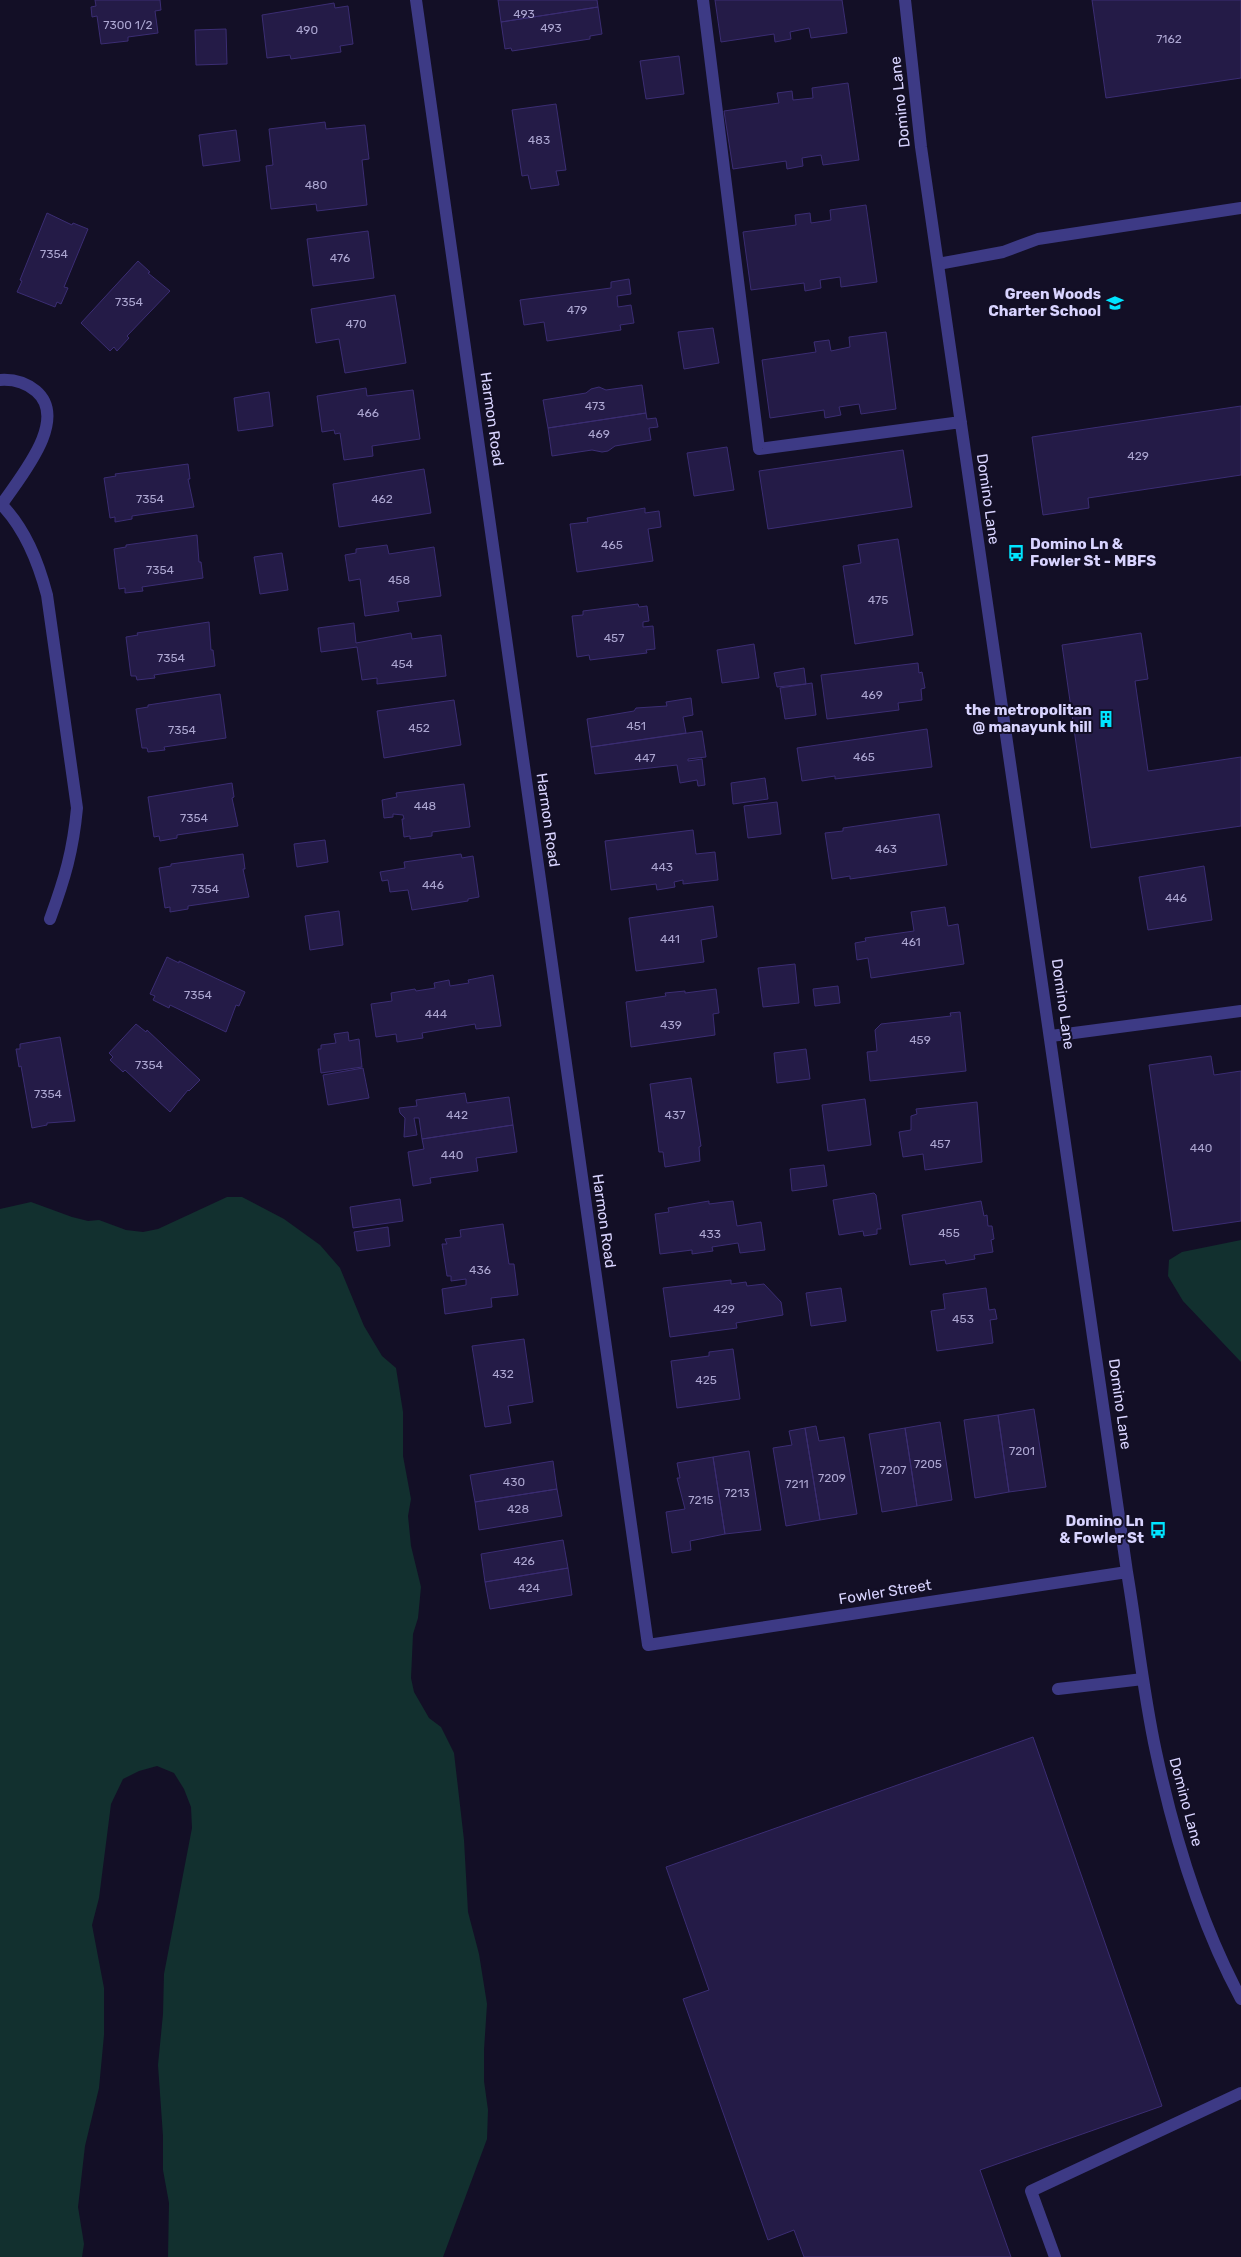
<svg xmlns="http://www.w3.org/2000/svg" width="1241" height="2257" font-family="Rubik,sans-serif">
  <rect width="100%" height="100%" fill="#130f26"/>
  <!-- green -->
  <path fill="#12302f" d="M227 1197H242L284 1219 320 1245 340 1268 364 1326 382 1356 396 1368 403 1412V1456L411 1499 408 1516 411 1546 421 1587 418 1618 413 1634 411 1678 414 1692 429 1718 441 1727 454 1753 464 1840 468 1912 479 1954 487 2004 484 2050V2081L488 2110 487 2139 443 2257H168L169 2203 163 2170V2136L158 2065 163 2014 164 1974 192 1828 191 1807 184 1789 174 1773 157 1766 139 1771 123 1779 111 1804 99 1898 92 1925 104 1988V2035L99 2088 85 2146 78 2207 84 2244 82 2257H0V1209L31 1202 72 1217 88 1221 99 1220 126 1230 143 1232 158 1229Z
    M1241 1240V1362L1183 1301 1168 1276 1169 1260 1182 1252Z"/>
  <!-- building -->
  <path fill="#241b47" stroke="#3b2d73" d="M95 0H160L161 10 155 11 158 33 128 37V41L101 44 97 16 92 17 91 7 96 6Z
    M498 0H597L598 7 501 22Z
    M715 0H842L847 33 811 38 809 28 790 32 791 39 775 42 774 34 721 42Z
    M1092 0H1241V78L1106 98Z
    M334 3 335 8 348 6 353 44 340 46 341 52 291 59 290 55 267 58 262 15Z
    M598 7 602 34 590 36V39L512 51 511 48 505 49 501 22Z
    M226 29 227 64 196 65 195 30Z
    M679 56 684 94 646 99 640 61Z
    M848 83 859 160 823 165 821 155 802 158 803 166 787 169 786 161 733 169 724 111 779 103 777 93 792 91 793 100 813 98 812 88Z
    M556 104 566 170 556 171 559 185 531 189 528 175 522 176 512 110Z
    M325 122 326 129 365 125 369 159 362 160 367 205 317 211 316 204 271 209 266 166 273 165 269 129Z
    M236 130 240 161 203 166 199 135Z
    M866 205 877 282 841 287 840 277 820 280 821 288 805 291 804 283 751 290 743 232 796 225 795 215 810 213 811 223 831 220 830 210Z
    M47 213 72 225 73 223 88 229 64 287 68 288 61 304 57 302 55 307 17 292 22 281 20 280Z
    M368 231 374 278 313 286 307 239Z
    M138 261 150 272 148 273 170 291 127 336 129 338 117 351 114 347 110 351 81 323Z
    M629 279 631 294 617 296 618 307 631 305 634 323 620 325 621 330 547 341 544 322 524 325 520 300 611 288V282Z
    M395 295 406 363 345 373 339 339 316 343 311 309Z
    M713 328 719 363 684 369 678 332Z
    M886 332 896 409 861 414 859 404 839 407 841 415 825 418 824 410 770 418 762 360 816 352 814 342 829 340 831 351 850 347 849 337Z
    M642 385 646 413 548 428 543 400 586 393 591 389 599 387 606 390Z
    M366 388 367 396 413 390 420 439 372 446 373 456 344 460 340 433 335 434 334 430 322 432 317 396Z
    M269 392 273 426 238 431 234 398Z
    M1241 406V475L1088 498 1089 508 1043 515 1032 437Z
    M646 413 647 419 656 418 658 427 649 428 651 440 615 446 608 451 602 452 592 450 552 456 548 428Z
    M727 447 734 490 694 496 687 453Z
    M903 450 912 507 768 529 759 471Z
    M188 464 190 479H188L194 507 132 516V519L115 522V517L110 518 104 478 116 476 115 474Z
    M424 469 431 513 339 527 333 484Z
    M645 508V513L659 511 661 527 648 529 653 561 577 572 570 524 588 522 587 518Z
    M197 535 199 562H201L203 578 142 587 143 591 125 593V588L119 589 114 549 126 547V545Z
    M898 539 913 635 855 644 843 566 861 563 858 545Z
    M387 545 389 554 434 547 441 596 397 602 399 611 365 616 360 579 349 581 345 555 356 553V549Z
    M282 553 288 590 260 594 254 557Z
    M638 604 639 607 647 606 649 621 643 622V627L653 626 655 649 646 650 647 653 590 660 589 655 577 657 572 616 583 615V611Z
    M209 622 211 650H213L215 666 154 675 155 678 137 680 136 676H131L126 637 138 635 137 633Z
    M354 623 356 643 411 633 412 639 441 635 446 676 377 684V678L362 680 357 647 321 652 318 628Z
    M1141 633 1148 679 1135 681 1148 771 1241 757V826L1091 848 1062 645Z
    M754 644 759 678 722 683 717 650Z
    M918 663 919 673 922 672 925 688 921 689 922 700 898 703 899 710 827 719 821 675Z
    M804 668 806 684 777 687 774 673Z
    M812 683 816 715 785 719 780 688Z
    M220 694 226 738 164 747 165 750 148 752 147 748H142L136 709 148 707V705Z
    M691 698 693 715 683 717 686 733 591 747 587 719 634 711 636 708 667 706 666 702Z
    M454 700 461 745 384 758 377 711Z
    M927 729 932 767 835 779V776L802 781 797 748Z
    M702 731 706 757 688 759V761L702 759 705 785 698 786 697 780 680 783 677 765 595 774 591 747Z
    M765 778 768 799 733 804 731 783Z
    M232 783 234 797 232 798 238 826 177 835V838L160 841 159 836 154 837 148 797Z
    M464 784 470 827 432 832V836L410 839V836L404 837 402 819H404L403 815 393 814V817L384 818 382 800 397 797 396 793Z
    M777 802 781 834 748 838 744 806Z
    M939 814 947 865 850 879V876L832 879 825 833 843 831V828Z
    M693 830 696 854 715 852 718 880 683 884V880L674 882 675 887 657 890 656 884 611 890 605 841Z
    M325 840 328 862 297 867 294 844Z
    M243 854 245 869H243L249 897 188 906V909L170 912V907L165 908 159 868 171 866V864Z
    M461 854 462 858 473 856 479 897 468 899V901L412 910 408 890 390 892 388 880 382 881 380 872 405 868 404 862Z
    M1204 866 1212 920 1148 930 1139 877Z
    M713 906 717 937 701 940 704 962 636 971 629 918Z
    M945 907 948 926 958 924 964 964 871 978 868 958 857 960 855 943 866 941 865 938 914 931 911 912Z
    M339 911 343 945 310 950 305 916Z
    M167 957 179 963V961L245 992 239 1006 236 1005 226 1032 170 1005 169 1008 153 1000 155 996 150 994Z
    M795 964 799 1003 763 1007 758 968Z
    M493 975 501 1026 476 1029 475 1024 422 1033 423 1038 397 1042 396 1034 376 1037 371 1004 392 1001 391 993 415 989 416 991 435 988 434 983 449 980 450 986 469 983 468 980Z
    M838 986 840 1003 815 1006 813 989Z
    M716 989 719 1013 713 1014 715 1035 631 1047 626 1002 666 996 665 993 685 991V993Z
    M960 1012 966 1071 870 1081 867 1052 877 1051 875 1030 881 1024 951 1016 950 1013Z
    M136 1024 146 1032 147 1030 200 1080 189 1091 188 1090 170 1112 125 1070 123 1072 110 1060 113 1057 109 1053Z
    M348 1032 349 1041 359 1039 362 1067 321 1073 318 1049H321V1045L336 1043 334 1034Z
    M60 1037 75 1121 47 1123V1125L32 1128 21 1066 19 1067 16 1049H20V1044Z
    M806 1049 810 1079 777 1083 774 1053Z
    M1211 1056 1214 1075 1241 1071V1221L1173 1231 1149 1065Z
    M363 1068 369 1098 328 1105 323 1075Z
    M691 1078 701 1146 699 1147 700 1161 665 1167 663 1152H659L650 1084Z
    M465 1093 467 1103 509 1097 513 1125 422 1139 419 1118H414L417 1135 404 1137 405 1118 400 1113 399 1108 417 1106 416 1100Z
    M865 1099 871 1145 828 1151 822 1105Z
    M977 1102 982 1162 925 1170 923 1154 903 1157 899 1132 911 1130V1116L917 1114 916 1109Z
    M513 1125 517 1152 476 1158 478 1171 430 1178 431 1183 413 1186 408 1152 424 1149 422 1139Z
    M824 1165 827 1186 792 1191 790 1169Z
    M874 1193 876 1195 881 1229H877V1234L864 1236 863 1231 839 1235 833 1200Z
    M400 1199 403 1221 353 1228 350 1207Z
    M709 1201V1204L733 1201 737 1226 761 1222 765 1250 740 1253 738 1243 712 1247 713 1251 692 1254V1250L660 1254 655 1214 669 1212 668 1208Z
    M981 1201 984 1216 987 1215 988 1226H992L994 1239 991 1240 993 1252 974 1255 975 1259 946 1264 945 1260 910 1265 902 1215Z
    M503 1224 509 1264H514L518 1295 491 1298 492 1307 445 1314 442 1289 466 1285V1279L451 1281V1276H447L442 1244H447L445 1239 461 1237 460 1230Z
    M388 1227 390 1246 357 1251 354 1232Z
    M731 1280V1284L746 1282 747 1286 764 1284 781 1302 783 1315 736 1323 737 1328 670 1337 663 1288Z
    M841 1288 846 1321 811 1326 806 1293Z
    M986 1288 989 1310 995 1309 997 1319 990 1320 993 1343 937 1351 931 1311 945 1309 943 1294Z
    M524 1339 533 1402 508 1406 511 1423 485 1427 472 1346Z
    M733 1349 740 1399 677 1408 671 1361 709 1356V1352Z
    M1034 1409 1046 1487 1009 1492 998 1415Z
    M998 1415 1009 1492 975 1498 964 1420Z
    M940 1422 952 1500 917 1506 905 1428Z
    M816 1426 819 1441 844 1437 857 1514 820 1520 805 1428Z
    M805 1428 820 1520 786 1526 773 1448 792 1445 789 1431Z
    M905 1428 917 1506 882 1512 869 1434Z
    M749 1451 761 1530 725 1534 713 1457Z
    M713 1457 725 1534 690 1541 691 1550 672 1553 666 1512 685 1509 677 1478H680L677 1463Z
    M553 1461 557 1489 475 1502 470 1475Z
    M557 1489 562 1516 479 1530 475 1502Z
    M563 1540 568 1568 485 1582 481 1554Z
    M568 1568 572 1595 490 1609 485 1582Z
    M1033 1737 1162 2106 980 2170 1011 2257H804L794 2230 768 2240 683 1999 709 1990 666 1867Z"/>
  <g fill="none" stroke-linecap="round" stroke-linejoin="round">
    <!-- minor -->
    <path stroke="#3d3a85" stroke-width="12" d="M416 0 648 1645 1127 1572
      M703 0 759 449 961 422
      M905 0 921 147 1127 1572C1137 1631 1143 1692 1156 1752 1174 1836 1200 1923 1241 1999
      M938 264 1003 252 1038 239 1241 208
      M0 380C14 379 25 382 36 391 70 420 19 478 2 504
      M0 503C25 528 38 561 47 595L77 808C73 851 65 878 50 919
      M1051 1036 1241 1011
      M1058 1689 1143 1679
      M1055 2257 1031 2191 1241 2093"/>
  </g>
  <!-- icons -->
  <defs>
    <g id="school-bare" transform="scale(1.35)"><path d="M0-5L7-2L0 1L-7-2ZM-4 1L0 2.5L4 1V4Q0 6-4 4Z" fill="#00e5ff" stroke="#130f26" stroke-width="2.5" paint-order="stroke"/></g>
    <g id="bus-bare" transform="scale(1.35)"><path d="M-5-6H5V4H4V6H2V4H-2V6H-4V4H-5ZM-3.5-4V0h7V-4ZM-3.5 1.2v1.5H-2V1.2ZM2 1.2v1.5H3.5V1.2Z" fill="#00e5ff" stroke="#130f26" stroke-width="2.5" paint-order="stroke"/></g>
    <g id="building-bare" transform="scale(1.35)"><path d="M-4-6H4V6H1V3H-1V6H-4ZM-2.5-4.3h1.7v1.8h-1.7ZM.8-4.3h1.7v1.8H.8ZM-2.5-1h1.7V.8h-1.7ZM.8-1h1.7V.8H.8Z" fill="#00e5ff" stroke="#130f26" stroke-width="2.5" paint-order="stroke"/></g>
  </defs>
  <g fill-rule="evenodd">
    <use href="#school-bare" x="1115" y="303"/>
    <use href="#bus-bare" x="1016" y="553"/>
    <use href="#building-bare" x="1106" y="719"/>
    <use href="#bus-bare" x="1158" y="1530"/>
  </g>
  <g text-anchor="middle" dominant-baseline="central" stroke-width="4" stroke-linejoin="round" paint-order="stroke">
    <!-- number labels -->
    <g font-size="12" fill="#aca6d1">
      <text x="524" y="14">493</text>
      <text x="128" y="25">7300 1/2</text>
      <text x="551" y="28">493</text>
      <text x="307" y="30">490</text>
      <text x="1169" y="39">7162</text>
      <text x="539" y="140">483</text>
      <text x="316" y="185">480</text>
      <text x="54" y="254">7354</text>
      <text x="340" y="258">476</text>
      <text x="129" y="302">7354</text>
      <text x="577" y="310">479</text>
      <text x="356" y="324">470</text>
      <text x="595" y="406">473</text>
      <text x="368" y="413">466</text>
      <text x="599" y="434">469</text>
      <text x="1138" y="456">429</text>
      <text x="150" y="499">7354</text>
      <text x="382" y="499">462</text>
      <text x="612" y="545">465</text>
      <text x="160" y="570">7354</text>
      <text x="399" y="580">458</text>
      <text x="878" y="600">475</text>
      <text x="614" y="638">457</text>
      <text x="171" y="658">7354</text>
      <text x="402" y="664">454</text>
      <text x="872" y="695">469</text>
      <text x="636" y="726">451</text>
      <text x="419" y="728">452</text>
      <text x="182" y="730">7354</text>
      <text x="864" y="757">465</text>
      <text x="645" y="758">447</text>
      <text x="425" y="806">448</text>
      <text x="194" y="818">7354</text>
      <text x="886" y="849">463</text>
      <text x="662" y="867">443</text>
      <text x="433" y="885">446</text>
      <text x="205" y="889">7354</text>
      <text x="1176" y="898">446</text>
      <text x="670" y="939">441</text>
      <text x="911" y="942">461</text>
      <text x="198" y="995">7354</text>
      <text x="436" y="1014">444</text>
      <text x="671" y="1025">439</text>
      <text x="920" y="1040">459</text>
      <text x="149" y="1065">7354</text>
      <text x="48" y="1094">7354</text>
      <text x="457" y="1115">442</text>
      <text x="675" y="1115">437</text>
      <text x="940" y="1144">457</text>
      <text x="1201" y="1148">440</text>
      <text x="452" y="1155">440</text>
      <text x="949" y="1233">455</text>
      <text x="710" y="1234">433</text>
      <text x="480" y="1270">436</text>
      <text x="724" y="1309">429</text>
      <text x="963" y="1319">453</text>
      <text x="503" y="1374">432</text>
      <text x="706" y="1380">425</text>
      <text x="1022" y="1451">7201</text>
      <text x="928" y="1464">7205</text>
      <text x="893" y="1470">7207</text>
      <text x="832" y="1478">7209</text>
      <text x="514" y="1482">430</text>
      <text x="797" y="1484">7211</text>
      <text x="737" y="1493">7213</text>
      <text x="701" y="1500">7215</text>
      <text x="518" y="1509">428</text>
      <text x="524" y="1561">426</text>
      <text x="529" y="1588">424</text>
    </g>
    <!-- street labels -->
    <g font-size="15" fill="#d9d4ff" stroke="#130f26">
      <text transform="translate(900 102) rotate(-96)">Domino Lane</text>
      <text transform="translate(492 419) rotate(82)">Harmon Road</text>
      <text transform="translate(988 499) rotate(82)">Domino Lane</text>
      <text transform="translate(548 820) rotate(82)">Harmon Road</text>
      <text transform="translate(1063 1004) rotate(82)">Domino Lane</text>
      <text transform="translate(604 1221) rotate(82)">Harmon Road</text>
      <text transform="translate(1120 1404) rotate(82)">Domino Lane</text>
      <text transform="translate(885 1592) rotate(-9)">Fowler Street</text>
      <text transform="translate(1186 1802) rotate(75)">Domino Lane</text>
    </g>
    <!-- poi labels -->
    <g font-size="15" font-weight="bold" fill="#d9d4ff" stroke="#130f26" text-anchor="end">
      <text x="1101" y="294">Green Woods<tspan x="1101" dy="17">Charter School</tspan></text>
      <text x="1030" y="544" text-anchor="start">Domino Ln &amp;<tspan x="1030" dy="17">Fowler St - MBFS</tspan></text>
      <text x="1092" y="710">the metropolitan<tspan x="1092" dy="17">@ manayunk hill</tspan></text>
      <text x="1144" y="1521">Domino Ln<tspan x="1144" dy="17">&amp; Fowler St</tspan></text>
    </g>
  </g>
</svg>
